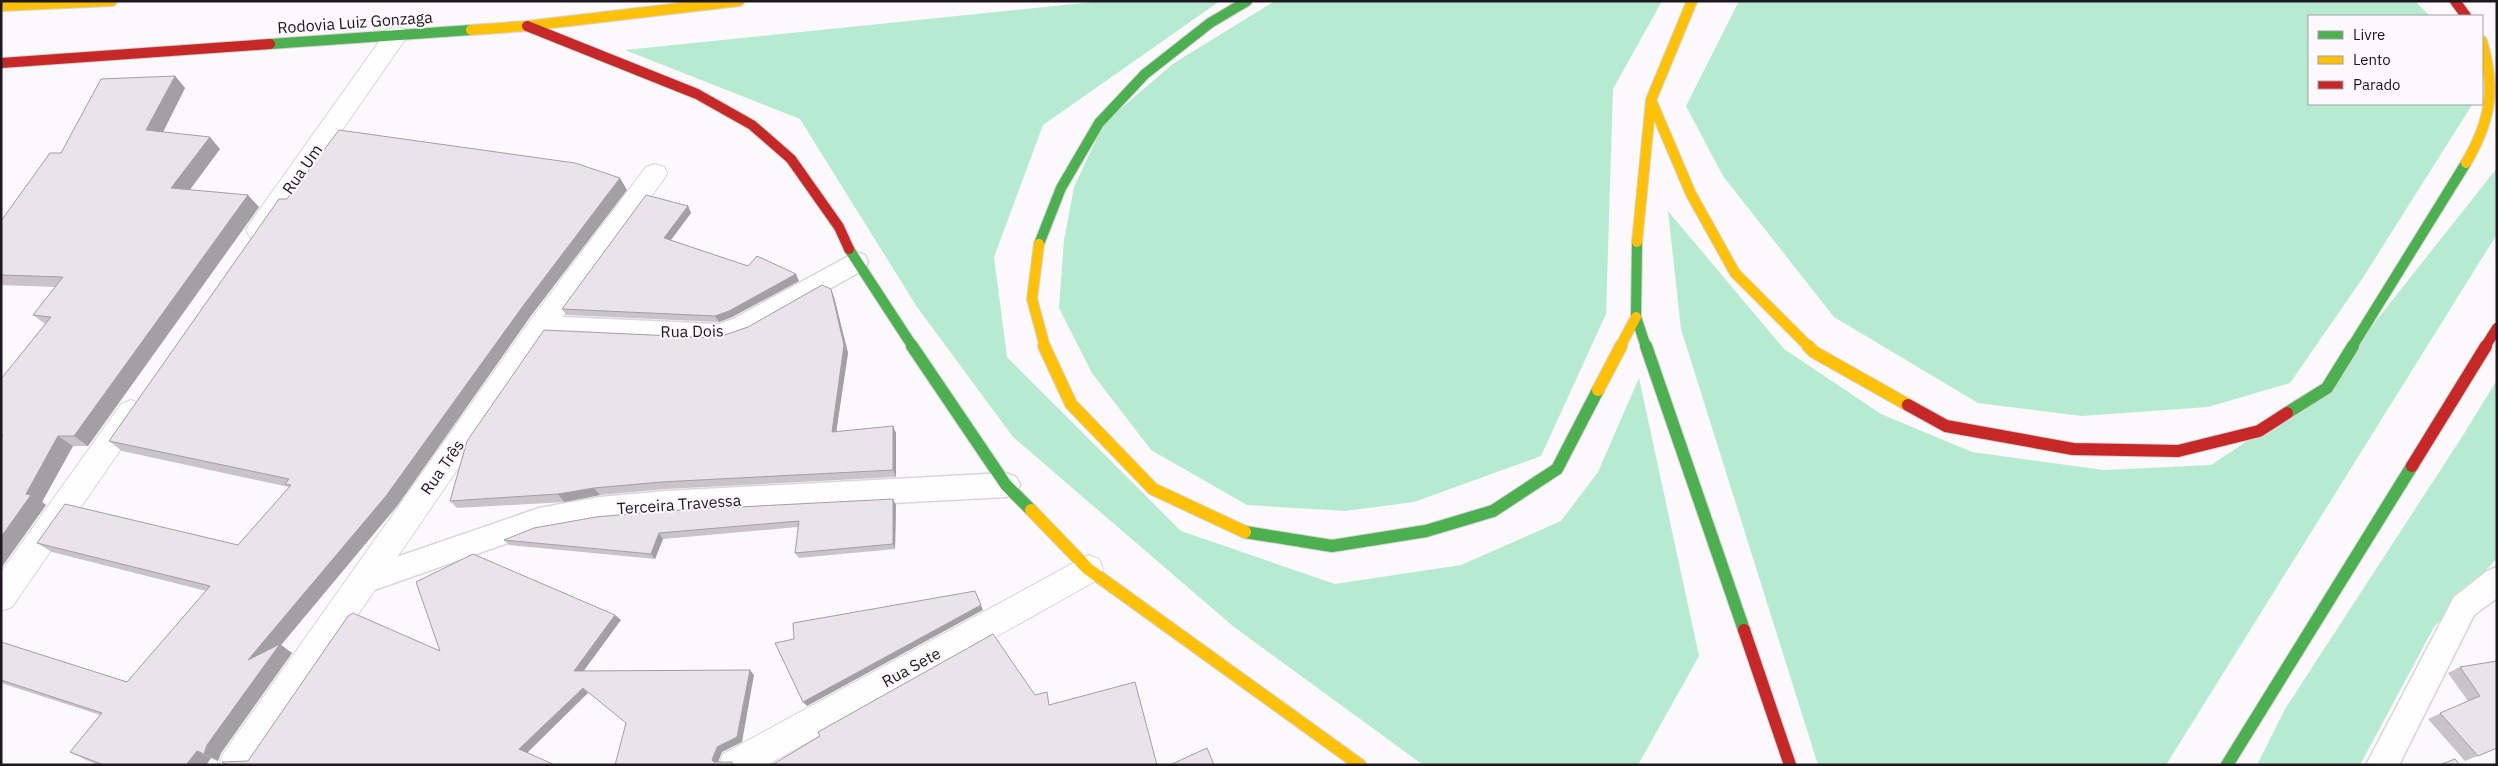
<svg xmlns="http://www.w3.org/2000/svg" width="2498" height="766" font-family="'IBM Plex Sans',sans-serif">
  <rect width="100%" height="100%" fill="#fbf9fb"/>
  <!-- green -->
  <path fill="#b6ebd1" d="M1104 1H1220L1043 125 994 257 1007 357 1181 531 1335 584 1461 565 1561 521 1598 472 1639 378 1699 656 1638 765H1423L1234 627 1013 437 917 307 800 119 625 50Z
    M1275 1H1662L1613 89 1606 314 1541 456 1414 502 1345 511 1247 505 1151 450 1092 373 1059 308 1064 240 1074 187 1104 123 1174 63Z
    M1739 1H2415L2430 16H2309V104L2472 105 2362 279 2290 383 2208 407 2082 416 1978 403 1834 317 1723 176 1686 106Z
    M2497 168V234L2166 765H1818L1681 329 1668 211 1784 349 1881 414 1972 452 2104 470 2211 465 2318 394Z
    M2497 380V558L2434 627 2360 765H2257L2285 709 2460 440Z"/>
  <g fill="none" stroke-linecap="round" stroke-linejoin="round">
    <!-- lane casing -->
    <g stroke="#dad5da" stroke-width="3">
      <path id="lane" d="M856 252 865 255 868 262 865 269 751 333 720 344 541 336 532 333 528 326 532 319 541 316 719 324 733 319Z
        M1006 473 1016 477 1020 485 1016 493 1006 497 666 515 600 521 539 532 363 594 353 590 349 581 353 572 539 508 600 497 666 491Z
        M2497 567V598L2474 615 2399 765H2366L2454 597 2487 571Z"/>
    </g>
    <!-- street casing -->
    <g stroke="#dad5da" stroke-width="2">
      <path id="street" d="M396 27 404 29 407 35 404 41 268 237 259 240 250 237 246 230 250 223 388 29Z
        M655 164 664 167 667 173 664 179 550 334 255 765H219L223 754 532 318 646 167Z
        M131 400 141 404 145 412 141 420 12 607 1 611V572L121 404Z
        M1088 555 1099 559 1103 569 1099 579 767 765H719L723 754Z"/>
    </g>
    <!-- fast-far1 casing -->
    <g stroke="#d5d3d5" stroke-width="12">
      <path id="fast-far1" d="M270 44 471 30
        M1637 242 1636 317 1646 347
        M1039 244 1061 188 1099 123 1145 74 1210 23 1247 1
        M849 249 913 347
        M2352 347 2466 163"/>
    </g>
    <!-- fast casing -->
    <g stroke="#d5d3d5" stroke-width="14">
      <path id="fast" d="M912 346 1006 485 1031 510
        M1646 346 1744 630
        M2287 413 2327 388 2353 346
        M1245 532 1332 546 1426 531 1493 511 1557 469 1598 390
        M2227 765 2412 466"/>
    </g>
    <!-- slow-far1 casing -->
    <g stroke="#d5d3d5" stroke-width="12">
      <path id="slow-far1" d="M1 6 112 1
        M471 30 527 26 739 1
        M1651 100 1691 194 1735 273 1809 347
        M2466 163C2491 120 2496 89 2482 41
        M1637 242 1651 100 1692 1
        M1039 244 1032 299 1045 347
        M1620 347 1636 317"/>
    </g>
    <!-- slow casing -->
    <g stroke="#d5d3d5" stroke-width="14">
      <path id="slow" d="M1044 346 1071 404 1153 489 1245 532
        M1808 346 1814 352 1908 405
        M1598 390 1621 346
        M1031 510 1088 569 1360 765"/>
    </g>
    <!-- jam-far1 casing -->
    <g stroke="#d5d3d5" stroke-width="12">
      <path id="jam-far1" d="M2455 1 2466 16
        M527 26 697 94 752 125 791 159 839 227 849 249
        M1 63 270 44
        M2485 347 2497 328"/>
    </g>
    <!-- jam casing -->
    <g stroke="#d5d3d5" stroke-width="14">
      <path id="jam" d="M1908 405 1946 426 2073 449 2178 451 2259 431 2287 413
        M2412 466 2486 346
        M1744 630 1790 765"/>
    </g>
    <!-- lane -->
    <use href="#lane" fill="#fefefe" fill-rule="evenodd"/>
    <!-- street -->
    <use href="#street" fill="#fefefe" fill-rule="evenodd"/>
    <!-- fast-far1 -->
    <use href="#fast-far1" stroke="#4caf50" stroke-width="10"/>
    <!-- fast -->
    <use href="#fast" stroke="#4caf50" stroke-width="12"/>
    <!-- slow-far1 -->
    <use href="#slow-far1" stroke="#ffc107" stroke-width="10"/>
    <!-- slow -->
    <use href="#slow" stroke="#ffc107" stroke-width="12"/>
    <!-- jam-far1 -->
    <use href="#jam-far1" stroke="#c62828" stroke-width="10"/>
    <!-- jam -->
    <use href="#jam" stroke="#c62828" stroke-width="12"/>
  </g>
  <!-- wall -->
  <path fill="#cac3ca" d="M175 76 185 88 163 132 220 149 190 190 259 207 88 446H73L42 502 46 505 1 568V379L45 324 33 315 55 287 1 285V221Z
    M627 190 530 317 397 506 281 645 292 653 221 753 218 761 211 758 206 765H99L86 760 70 752 100 715 1 683V642L127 682 206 591 52 552 37 543 238 545 289 487 122 451 109 441 287 199Z
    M688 206 691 213 671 240 748 266 799 281 732 317 719 322 566 315 562 309Z
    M834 297 848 353 836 432 896 433V477L666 489 600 495 564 502 457 508 450 501 716 338Z
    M896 505 895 549 799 558 795 553 798 527 663 539 655 559 509 545 504 540Z
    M2497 661V748L2465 761 2428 719 2468 701 2448 673 2460 667Z"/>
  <!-- shaded-wall -->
  <path fill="#a49fa4" d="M175 76 185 88 158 142 146 130Z
    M210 137 220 149 182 200 171 188Z
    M620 178 627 190 530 317 397 506 281 645 292 653 221 753 218 761 204 754 207 745 248 660 523 306Z
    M248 195 259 207 88 446 74 436Z
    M688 206 691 213 667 245 664 238Z
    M796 274 799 281 732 317 719 322 715 316Z
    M831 289 834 297 848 353 835 440 832 432Z
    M893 426 896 433V477L893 470Z
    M58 436 73 446 42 502 46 505 1 568V537Z
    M594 488 600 495 564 502 558 494Z
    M893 499 896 505 895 549 893 544Z
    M659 533 663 539 655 559 651 554Z
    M981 605 983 610 807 706 803 702Z
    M615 615 621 620 580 676 574 671Z
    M750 670 754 675 742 742 722 752 717 765 712 760Z
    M583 688 588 693 526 754 519 749Z
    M197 751 211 758 206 765H186Z"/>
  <!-- building -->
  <path fill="#ebe3eb" stroke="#a49fa4" d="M175 76 146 130 210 137 171 188 248 195 74 436H58L26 494 31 495 1 537V438L3 435H1V379L51 317 33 315 63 277 1 275V221L50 153H61L101 79Z
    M339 130 575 163 620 178 523 306 386 496 248 660 280 644 207 745 204 754 197 751 186 765H104L70 752 102 713 1 680V642L127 682 210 586 37 543 65 504 238 545 291 485 285 484 289 479 109 441 279 199H287Z
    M646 195 688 206 664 238 748 266 757 256 796 274 729 311 715 316 562 309Z
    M822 285 831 289 844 345 832 432 893 426V470L661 482 594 488 558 494 450 501 467 441 544 330 716 338 748 327Z
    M893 499V544L795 553 799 521 659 533 651 554 504 540 534 528 596 517 662 511Z
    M473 554 615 615 574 671 750 670 737 737 717 747 712 760 714 762H732V765H615L626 723 583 688 519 749 555 765H227L222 762 248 761 348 616 353 613 440 651 416 582Z
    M975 591 981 605 803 702 775 643 794 639 793 623Z
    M993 634 1035 695 1047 692 1049 705 1135 682 1157 765H772L820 736 818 732Z
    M2497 661V748L2478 756 2440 713 2480 696 2460 667Z
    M1207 748 1214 765H1170Z
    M2455 759 2460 765H2439Z"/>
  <g text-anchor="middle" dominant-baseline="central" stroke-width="4" stroke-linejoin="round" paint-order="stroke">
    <!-- street labels -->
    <g font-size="16" fill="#1f171f" stroke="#fcf8fc">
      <text transform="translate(355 22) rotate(-4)">Rodovia Luiz Gonzaga</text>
      <text transform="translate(302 169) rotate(-55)">Rua Um</text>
      <text transform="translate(692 331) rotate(-1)">Rua Dois</text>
      <text transform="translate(442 467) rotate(-55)">Rua Três</text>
      <text transform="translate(679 504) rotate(-4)">Terceira Travessa</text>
      <text transform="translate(911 667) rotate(-29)">Rua Sete</text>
    </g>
  </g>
  <!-- border -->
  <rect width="2498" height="766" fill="none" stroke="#1f171f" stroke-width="5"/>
  <!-- legend -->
  <rect x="2308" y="15" width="175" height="90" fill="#fcf8fc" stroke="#a49ea4"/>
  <rect x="2318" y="31" width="25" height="8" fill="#4caf50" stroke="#a49ea4"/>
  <text x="2353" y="40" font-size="15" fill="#1f171f">Livre</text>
  <rect x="2318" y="56" width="25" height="8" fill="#ffc107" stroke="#a49ea4"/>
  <text x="2353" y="65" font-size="15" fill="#1f171f">Lento</text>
  <rect x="2318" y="81" width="25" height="8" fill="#c62828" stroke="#a49ea4"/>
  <text x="2353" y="90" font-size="15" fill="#1f171f">Parado</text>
</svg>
